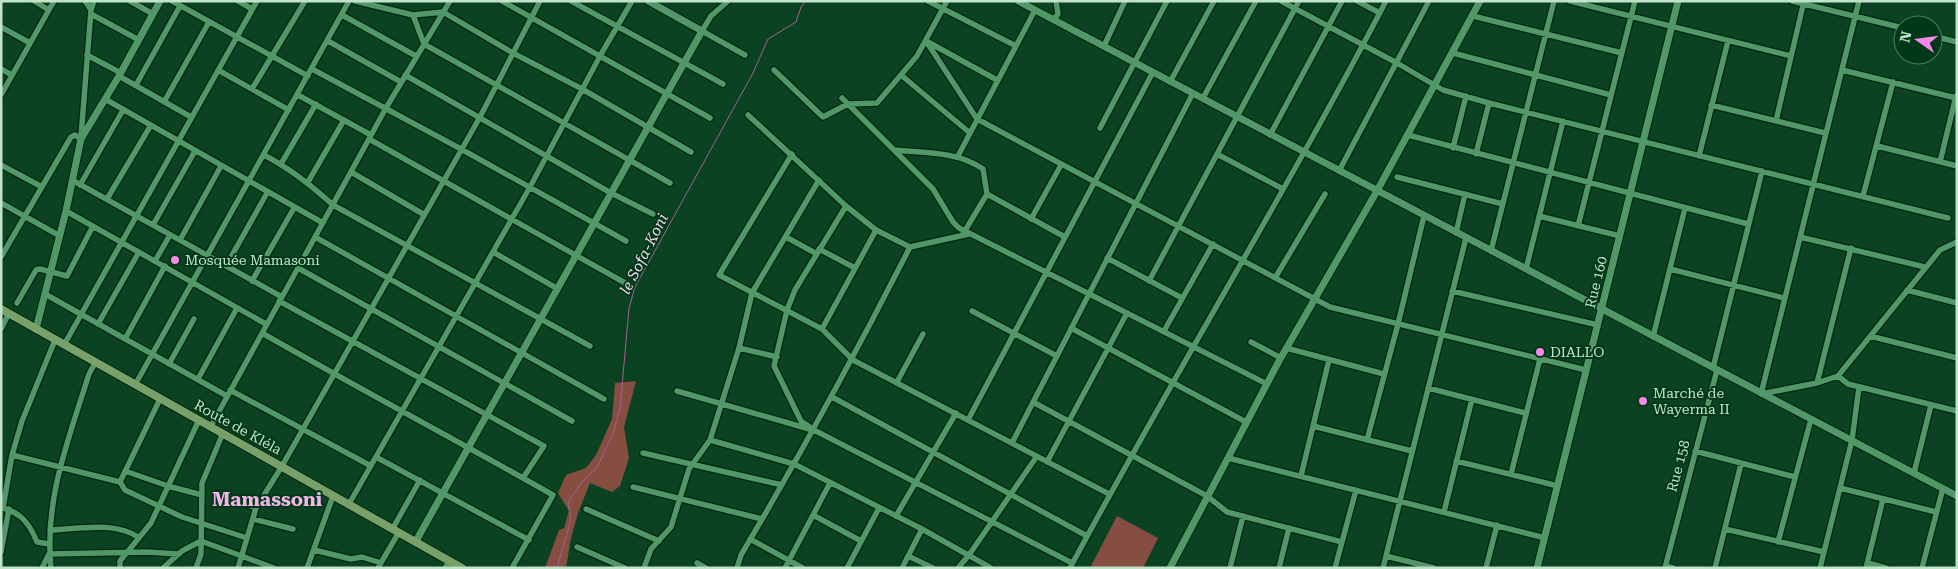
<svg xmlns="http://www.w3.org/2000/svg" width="1958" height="569" font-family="'Roboto Serif',serif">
  <rect width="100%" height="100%" fill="#0b4322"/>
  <!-- green -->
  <path fill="#864d41" d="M636 381 624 427 629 458 620 486 612 492 590 483 578 513 571 538 566 568H545L559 530 564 528 569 511 558 493 566 475 586 468 596 455 612 419 615 383Z
    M1117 516 1158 538 1143 568H1090Z"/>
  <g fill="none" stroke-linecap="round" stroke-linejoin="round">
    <!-- stream -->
    <path stroke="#9d6294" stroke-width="1" d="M557 568 571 519 568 503 581 483 597 468 613 433 620 409 629 308 635 287 753 73 768 39 796 22 801 7 806 1"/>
    <!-- minor casing -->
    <g stroke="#012710" stroke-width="8">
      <path id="minor" d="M34 1 49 10
        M85 1 91 10
        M130 1 153 14
        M172 1 308 76
        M238 1 252 9
        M355 1 413 15 443 12 513 53 582 89 691 152
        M502 1 710 118
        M571 1 723 84
        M728 1 711 16 702 31 745 55
        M928 1 1016 46
        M1281 1 1397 63 1443 90 1489 103 1948 218
        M1357 1 1380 13
        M1570 1 1791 56
        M1792 1 1903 28
        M1859 1 1761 394 1817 383 1838 376 1940 250 1957 242
        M91 14 139 40
        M342 15 416 56
        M413 15 424 44 670 183
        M1473 16 1622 53
        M1054 19 1058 14 1056 1
        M1 27 30 43
        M1933 36 1957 42
        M328 41 401 82
        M926 41 977 119 1330 307 1586 370
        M928 42 997 80
        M1104 46 1125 1
        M1453 53 1611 95
        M87 55 121 73
        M1 69 12 75
        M312 69 461 149 626 241
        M218 70 289 110
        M774 70 823 117 848 104 877 103 917 56 947 1
        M1842 70 1956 98
        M405 75 611 193 653 214
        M901 75 970 133
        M119 76 191 117
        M1170 82 1214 1
        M136 85 180 6
        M252 89 305 1
        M1 95 54 1
        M298 95 371 135
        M842 98 933 189 953 222 959 228 1267 384
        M1203 98 1256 1
        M105 99 323 223
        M164 102 209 22
        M1711 105 1825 133
        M748 115 846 206 876 230 910 247 969 234
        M1776 121 1804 1
        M1100 128 1167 1
        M1270 135 1342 1
        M1408 135 1748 224
        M81 137 91 10 94 1
        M369 139 627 284
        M1877 146 1957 166
        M1453 148 1466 96
        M894 150C924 153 958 151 983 169L987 194 963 234
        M792 154 719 275 822 329 876 230
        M1217 154 1283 189
        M1476 154 1489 103
        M264 155C291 169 311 185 333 205L590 346
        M958 156 1035 10
        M1699 156 1728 41
        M1940 162 1956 96
        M281 164 316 104
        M1 165 42 187
        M1339 171 1429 1
        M351 172 423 214
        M1397 177 1503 204
        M72 180 282 297
        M308 182 344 120
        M80 185 123 110
        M987 194 1065 237
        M1863 196 1893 82
        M107 199 151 125
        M1 203 60 236
        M846 206 795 290 787 310 774 366 801 421 814 430 1072 563
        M66 211 266 324
        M1539 216 1620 236
        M1031 219 1061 165
        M153 225 195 151
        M1578 226 1635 1
        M1456 233 1465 194
        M315 237 604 399
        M786 237 817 254
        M1800 237 1925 267
        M180 240 221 166
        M819 249 855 268
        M1491 251 1554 1
        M493 252 558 289
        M1 257 71 137 75 135 81 139
        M1107 258 1182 298
        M155 261 170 235
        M226 266 267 193
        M298 268 572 421
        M1526 269 1563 121
        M1670 269 1784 298
        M1275 278 1325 194
        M252 281 294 208
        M1149 281 1299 1
        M1907 290 1957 303
        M1452 291 1598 325
        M45 294 227 396
        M279 301 544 446 523 478
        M17 303 36 270 40 269 67 276 93 226
        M972 311 1057 356
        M98 324 139 252
        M1071 328 1246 422
        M1 329 9 313
        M822 329 853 360 1109 494
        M1164 331 1213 244
        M262 333C358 388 456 440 553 495L512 568
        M1870 336 1957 358
        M1653 337 1685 208
        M125 339 165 266
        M1251 342 1281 358
        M64 345 257 1
        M739 348 777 357
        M1286 348 1384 374
        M169 364 194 319
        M1713 368 1762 171
        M1838 376 1848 384 1957 411
        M198 379 237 308
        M897 382 923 334
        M1817 383 1851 248
        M135 385 349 1
        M1428 388 1525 413
        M230 390 371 466
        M677 391 809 429
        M832 397 1087 536
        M1033 402 1207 496 1227 512 1342 542
        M968 420 1153 72
        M211 426 386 108 450 1
        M1313 426 1412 451
        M710 440 794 464 922 529 991 568
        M1367 440 1398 324 1424 216
        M1012 443 1193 93
        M1695 451 1795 477
        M643 453 782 485
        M12 455 120 482 125 490 182 517 247 538
        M376 457 529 540
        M1228 458 1545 538
        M1456 461 1558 486
        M1047 462 1127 313
        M125 471 168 486 202 495
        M1914 473 1931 405
        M1511 474 1540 359
        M1301 476 1329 360
        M120 482 160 399
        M633 487 762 519
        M1840 488 1936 512
        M218 493 256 508
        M349 504 530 187 600 56 632 1
        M586 509 659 541
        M1444 512 1472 399
        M813 515 861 541
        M896 516 956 413
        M253 519 293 529
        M393 528 420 480
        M1725 529 1824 552
        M50 530C78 529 114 521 138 537
        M750 539 803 568
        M1778 542 1811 419
        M49 544 37 542C30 525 22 513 3 508L12 455 22 421 55 340
        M577 547 625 568
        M314 550 351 559 362 557 381 563
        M1 552 9 509
        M908 556 933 568
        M1386 556 1434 568
        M697 563 706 568
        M1868 563 1886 568
        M1666 566 1673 568
        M42 568 49 554 147 552 179 554
        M51 568C44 499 69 438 89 374L95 363
        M120 568V561L151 523 199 420
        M163 568 182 551 201 541 274 568
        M196 568 201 554 202 483 223 433
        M238 568 256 508 282 466 480 117 540 1
        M307 568 333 496
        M378 568 399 532
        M644 568 651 549 671 527 689 469 710 440 739 348 752 293 819 180
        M737 568 741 555C801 454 857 351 910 247
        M785 568 830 483
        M847 568 879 508
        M902 568 922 529
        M958 568 969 555 1037 456
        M1070 568C1172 377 1286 193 1386 1
        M1230 568 1243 516
        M1279 568 1289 528
        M1335 568 1356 490
        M1383 568 1466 238
        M1486 568 1497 525
        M1665 568 1717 370
        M1715 568 1741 464
        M1820 568 1852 440 1859 387
        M1866 568 1883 499
        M1922 568 1943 488"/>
    </g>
    <!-- tertiary casing -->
    <g stroke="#012710" stroke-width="9">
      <path id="tertiary" d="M1018 1 1957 496
        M36 329 66 211 81 139 119 76 160 1
        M416 541 702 31 648 1
        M446 568 450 561
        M1170 568 1279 361 1377 191 1480 1
        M1537 568 1678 1"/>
    </g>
    <!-- secondary casing -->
    <g stroke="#012710" stroke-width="10">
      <path id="secondary" d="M1 309 462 568"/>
    </g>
    <!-- minor -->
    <use href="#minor" stroke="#529767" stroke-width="5.5"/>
    <!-- tertiary -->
    <use href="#tertiary" stroke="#529767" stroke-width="7"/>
    <!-- secondary -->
    <use href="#secondary" stroke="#78a169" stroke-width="8"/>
  </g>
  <!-- markers -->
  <g fill="#f888e9" stroke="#003918" stroke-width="2">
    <circle cx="175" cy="260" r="5"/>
    <circle cx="1540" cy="352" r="5"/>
    <circle cx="1643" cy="401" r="5"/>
  </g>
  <g text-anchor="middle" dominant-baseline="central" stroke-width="4" stroke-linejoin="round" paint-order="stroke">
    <!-- poi labels -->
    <g font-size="14" fill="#c1e3c9" stroke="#003918" text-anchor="start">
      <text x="185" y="260">Mosquée Mamasoni</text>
      <text x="1550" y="352">DIALLO</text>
      <text x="1653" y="393">Marché de<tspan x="1653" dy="16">Wayerma II</tspan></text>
    </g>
    <!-- street labels -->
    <g font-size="14" fill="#c1e3c9" stroke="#003918">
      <text transform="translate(1596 282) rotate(-76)">Rue 160</text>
      <text transform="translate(238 427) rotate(29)">Route de Kléla</text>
      <text transform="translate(1678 466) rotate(-75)">Rue 158</text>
    </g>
    <!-- water labels -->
    <g font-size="15" font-style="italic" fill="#f8d5f1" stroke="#003918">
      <text transform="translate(644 254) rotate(-63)">le Sofa-Koni</text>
    </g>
    <!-- district labels -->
    <g font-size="19" font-weight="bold" fill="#f3b4e8" stroke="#003918">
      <text x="267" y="499">Mamassoni</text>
    </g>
  </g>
  <!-- border -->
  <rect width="1958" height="569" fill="none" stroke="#c1e3c9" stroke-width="5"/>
  <!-- north arrow -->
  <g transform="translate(1918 40) rotate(284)"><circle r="24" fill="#003918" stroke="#4d7d5f"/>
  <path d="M0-4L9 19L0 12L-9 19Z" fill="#f888e9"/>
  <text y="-8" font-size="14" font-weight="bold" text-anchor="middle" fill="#c1e3c9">N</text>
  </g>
</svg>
